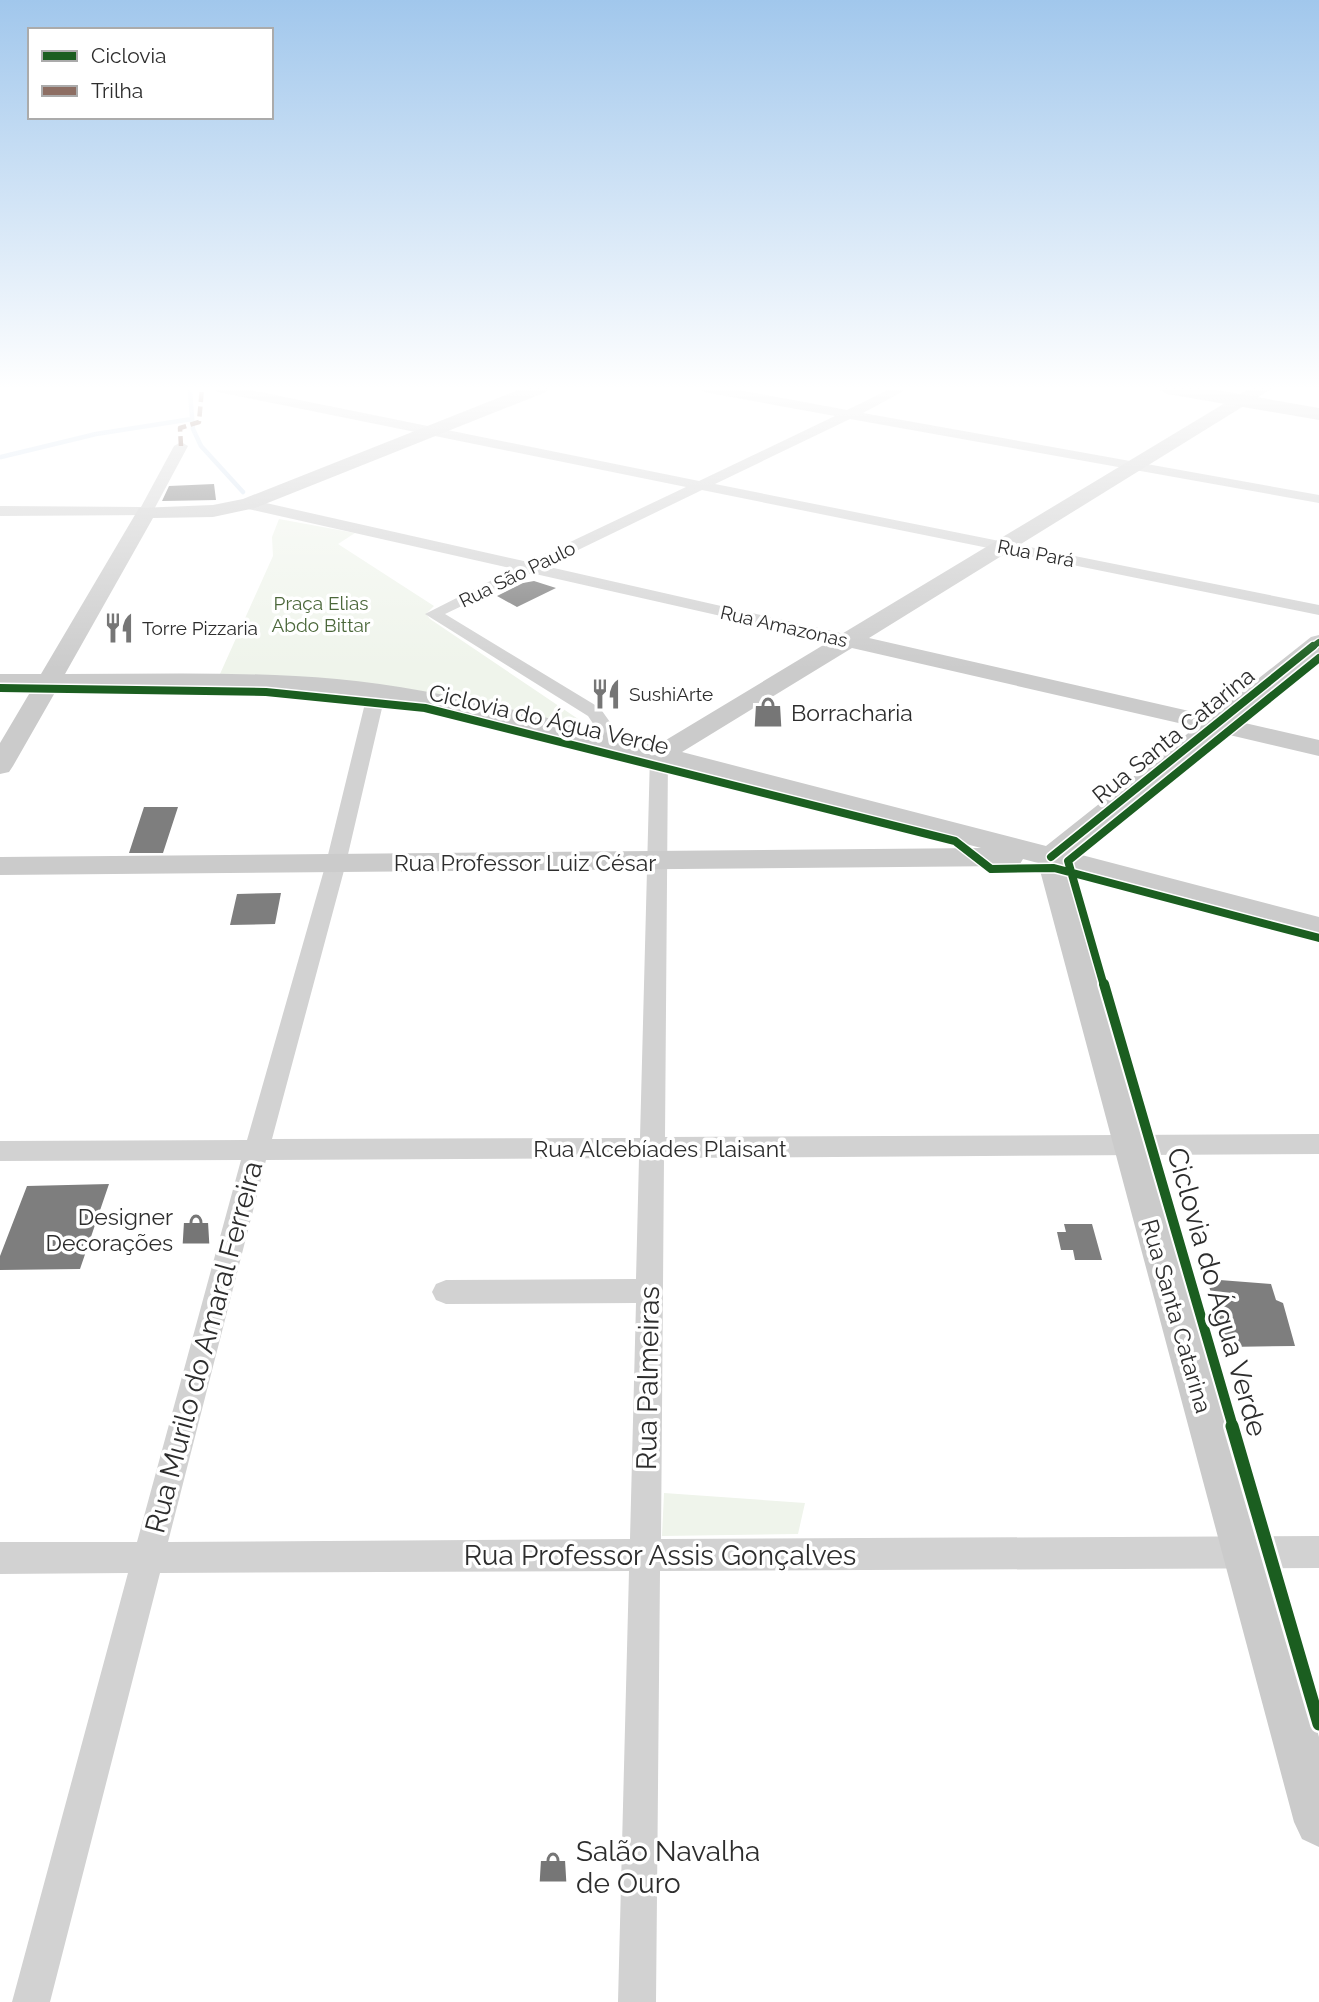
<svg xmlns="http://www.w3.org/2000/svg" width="1319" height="2002" font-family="Raleway,sans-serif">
  <rect width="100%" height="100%" fill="#fff"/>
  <!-- green -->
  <path fill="#eff4eb" d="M279 519 355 533 338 544 434 606 426 614 430 619 590 727 361 686 220 674 273 556 272 537Z
    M664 1493 805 1503 798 1534 662 1536Z"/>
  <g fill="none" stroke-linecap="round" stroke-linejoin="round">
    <!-- stream -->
    <path stroke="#d8e4f1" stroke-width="4.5" d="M190 392 193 429 201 446 243 492
      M1 457 96 434 192 419"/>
  </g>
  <!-- building -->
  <path fill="#7e7e7e" d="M214 484 216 500 162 501 169 486Z
    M534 581 556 588 517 607 497 596 523 583Z
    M144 807H178L163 853H129Z
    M281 893 275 924 230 925 237 894Z
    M109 1184 80 1269 0 1270V1256L27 1186Z
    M1064 1224H1092L1102 1260H1075L1073 1250H1061L1057 1232H1066Z
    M1207 1279 1271 1284 1276 1300 1283 1303 1295 1346 1226 1347Z"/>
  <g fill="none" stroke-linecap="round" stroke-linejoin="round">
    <!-- street -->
    <path fill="#d2d2d2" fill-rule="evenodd" d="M212 388H240L699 481 835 416 704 392 698 388H728L847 410 892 388H909L863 413 1319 495V503L850 419 715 484 1319 605V615L702 490 545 566 849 635 858 640 849 645 531 573 445 614 600 708 612 725 613 740 604 746 595 740 594 725 588 716 425 614 514 569 248 509 240 504 248 499 528 562 686 487 218 392Z
      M181 442 188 446 151 515 0 516V506L141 507 174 446Z
      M377 686 386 691 346 863 272 1139 640 1138 650 755 659 749 668 755 665 1137 1319 1134V1154L664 1158 661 1539 1319 1536V1568L660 1571 656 2002H618L629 1571 160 1573 50 2002H12L128 1573 0 1574V1542H137L241 1160 0 1161V1141L247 1140 326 863 368 691ZM639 1158 636 1279 446 1280 436 1284 432 1292 436 1300 446 1304 636 1303 630 1539 168 1542 266 1160Z"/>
    <!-- secondary -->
    <path fill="#cbcbcb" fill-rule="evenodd" d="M523 388H549L546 392 255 508 213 517 153 518 65 674C156 674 247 671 337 679 442 689 554 719 656 746L1250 388H1273L869 638 1211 716 1311 637 1319 635V654L1236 721 1319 740V756L1221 733 1074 853 1319 917V937L1069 871 1319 1737V1847L1302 1839 1294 1822 1038 863 1023 859 1020 864 1010 866 0 875V857L981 848 600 747 422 706 339 694 265 689H57L13 766 9 772 0 774V743L32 689 0 688V674H41L139 508 213 505 243 499ZM852 648 1196 727 1046 846 682 752Z"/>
    <!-- primary -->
    <path fill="#c5c5c5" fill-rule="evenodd" d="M1157 388H1205L1319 408V420L1167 394Z"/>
    <!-- quiet -->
    <path stroke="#8d6e63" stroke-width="4.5" stroke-dasharray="10 4.5" stroke-linecap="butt" d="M181 446 180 428 199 422 202 388"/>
    <!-- cycleway-far3 casing -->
    <g stroke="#fff" stroke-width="9">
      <path id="cycleway-far3" d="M1311 648 1319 642"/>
    </g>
    <!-- cycleway-far2 casing -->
    <g stroke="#fff" stroke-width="11">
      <path id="cycleway-far2" d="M0 688 266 692 425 708 955 841 991 869 1054 868 1319 938
        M1051 857 1313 646
        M1104 986 1068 861 1319 658"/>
    </g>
    <!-- cycleway-far1 casing -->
    <g stroke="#fff" stroke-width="14">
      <path id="cycleway-far1" d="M1104 984 1233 1427"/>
    </g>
    <!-- cycleway casing -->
    <g stroke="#fff" stroke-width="18">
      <path id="cycleway" d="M1232 1426 1319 1724"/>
    </g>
    <!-- cycleway-far3 -->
    <use href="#cycleway-far3" stroke="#1b5e20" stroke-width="6"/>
    <!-- cycleway-far2 -->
    <use href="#cycleway-far2" stroke="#1b5e20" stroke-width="8"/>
    <!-- cycleway-far1 -->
    <use href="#cycleway-far1" stroke="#1b5e20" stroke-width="10"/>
    <!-- cycleway -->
    <use href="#cycleway" stroke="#1b5e20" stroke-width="13"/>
  </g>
  <!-- sky -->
  <linearGradient id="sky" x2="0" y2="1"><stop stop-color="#a1c7ec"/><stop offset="0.58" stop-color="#fff"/><stop offset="1" stop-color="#fff" stop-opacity="0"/></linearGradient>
  <rect width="1319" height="669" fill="url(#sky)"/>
  <!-- icons -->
  <defs>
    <g id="restaurant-bare" transform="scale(2.415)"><path d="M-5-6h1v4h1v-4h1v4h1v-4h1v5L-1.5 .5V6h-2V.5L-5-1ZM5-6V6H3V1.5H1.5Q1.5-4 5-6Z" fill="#767676" stroke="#fff" stroke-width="2.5" paint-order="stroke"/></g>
    <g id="shop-bare" transform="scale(2.415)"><path d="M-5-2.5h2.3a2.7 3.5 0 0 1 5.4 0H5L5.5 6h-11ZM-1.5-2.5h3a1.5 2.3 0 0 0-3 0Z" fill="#767676" stroke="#fff" stroke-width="2.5" paint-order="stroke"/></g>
  </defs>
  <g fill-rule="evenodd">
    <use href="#restaurant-bare" x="119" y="628"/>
    <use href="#restaurant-bare" x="606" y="694"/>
    <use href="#shop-bare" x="768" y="712"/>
    <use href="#shop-bare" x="196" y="1229"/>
    <use href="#shop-bare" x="553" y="1867"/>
  </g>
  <g text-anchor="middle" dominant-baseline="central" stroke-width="7" stroke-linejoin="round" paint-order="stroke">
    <!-- far-street labels -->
    <g font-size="19" fill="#2d2d2d" stroke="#fff">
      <text transform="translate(1036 553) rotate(11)">Rua Pará</text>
      <text transform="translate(517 574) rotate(-26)">Rua São Paulo</text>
      <text transform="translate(784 626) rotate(13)">Rua Amazonas</text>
    </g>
    <!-- far-park labels -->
    <g font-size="19" fill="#4c683b" stroke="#fff">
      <text x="321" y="603">Praça Elias<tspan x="321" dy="22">Abdo Bittar</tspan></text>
    </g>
    <!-- far-poi labels -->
    <g font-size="19" fill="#2d2d2d" stroke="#fff" text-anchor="start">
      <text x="142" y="628">Torre Pizzaria</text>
      <text x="629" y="694">SushiArte</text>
    </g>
    <!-- poi labels -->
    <g font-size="23" fill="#2d2d2d" stroke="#fff" text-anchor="start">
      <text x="791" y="712">Borracharia</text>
      <text x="173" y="1216" text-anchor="end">Designer<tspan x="173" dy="26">Decorações</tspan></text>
    </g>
    <!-- street labels -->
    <g font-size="23" fill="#2d2d2d" stroke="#fff">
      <text transform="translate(549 719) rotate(13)">Ciclovia do Água Verde</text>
      <text transform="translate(1173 735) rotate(-39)">Rua Santa Catarina</text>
      <text x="525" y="862">Rua Professor Luiz César</text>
      <text x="660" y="1148">Rua Alcebíades Plaisant</text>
      <text transform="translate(1177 1316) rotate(74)">Rua Santa Catarina</text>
    </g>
    <!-- near-street labels -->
    <g font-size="28" fill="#2d2d2d" stroke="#fff">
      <text transform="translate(1217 1292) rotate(74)">Ciclovia do Água Verde</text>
      <text transform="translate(204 1347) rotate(-75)">Rua Murilo do Amaral Ferreira</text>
      <text transform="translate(648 1378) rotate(-89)">Rua Palmeiras</text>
      <text x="660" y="1555">Rua Professor Assis Gonçalves</text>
    </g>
    <!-- near-poi labels -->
    <g font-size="28" fill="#2d2d2d" stroke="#fff" text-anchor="start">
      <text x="576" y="1851">Salão Navalha<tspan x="576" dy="32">de Ouro</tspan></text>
    </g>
  </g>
  <!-- legend -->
  <rect x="28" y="28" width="245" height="91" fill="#ffffff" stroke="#ababab" stroke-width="2"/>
  <rect x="42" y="51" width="35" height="10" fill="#1b5e20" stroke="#ababab" stroke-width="2"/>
  <text x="91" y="63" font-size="21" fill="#2d2d2d">Ciclovia</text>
  <rect x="42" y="86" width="35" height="10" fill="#8d6e63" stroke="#ababab" stroke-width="2"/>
  <text x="91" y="98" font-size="21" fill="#2d2d2d">Trilha</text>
</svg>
